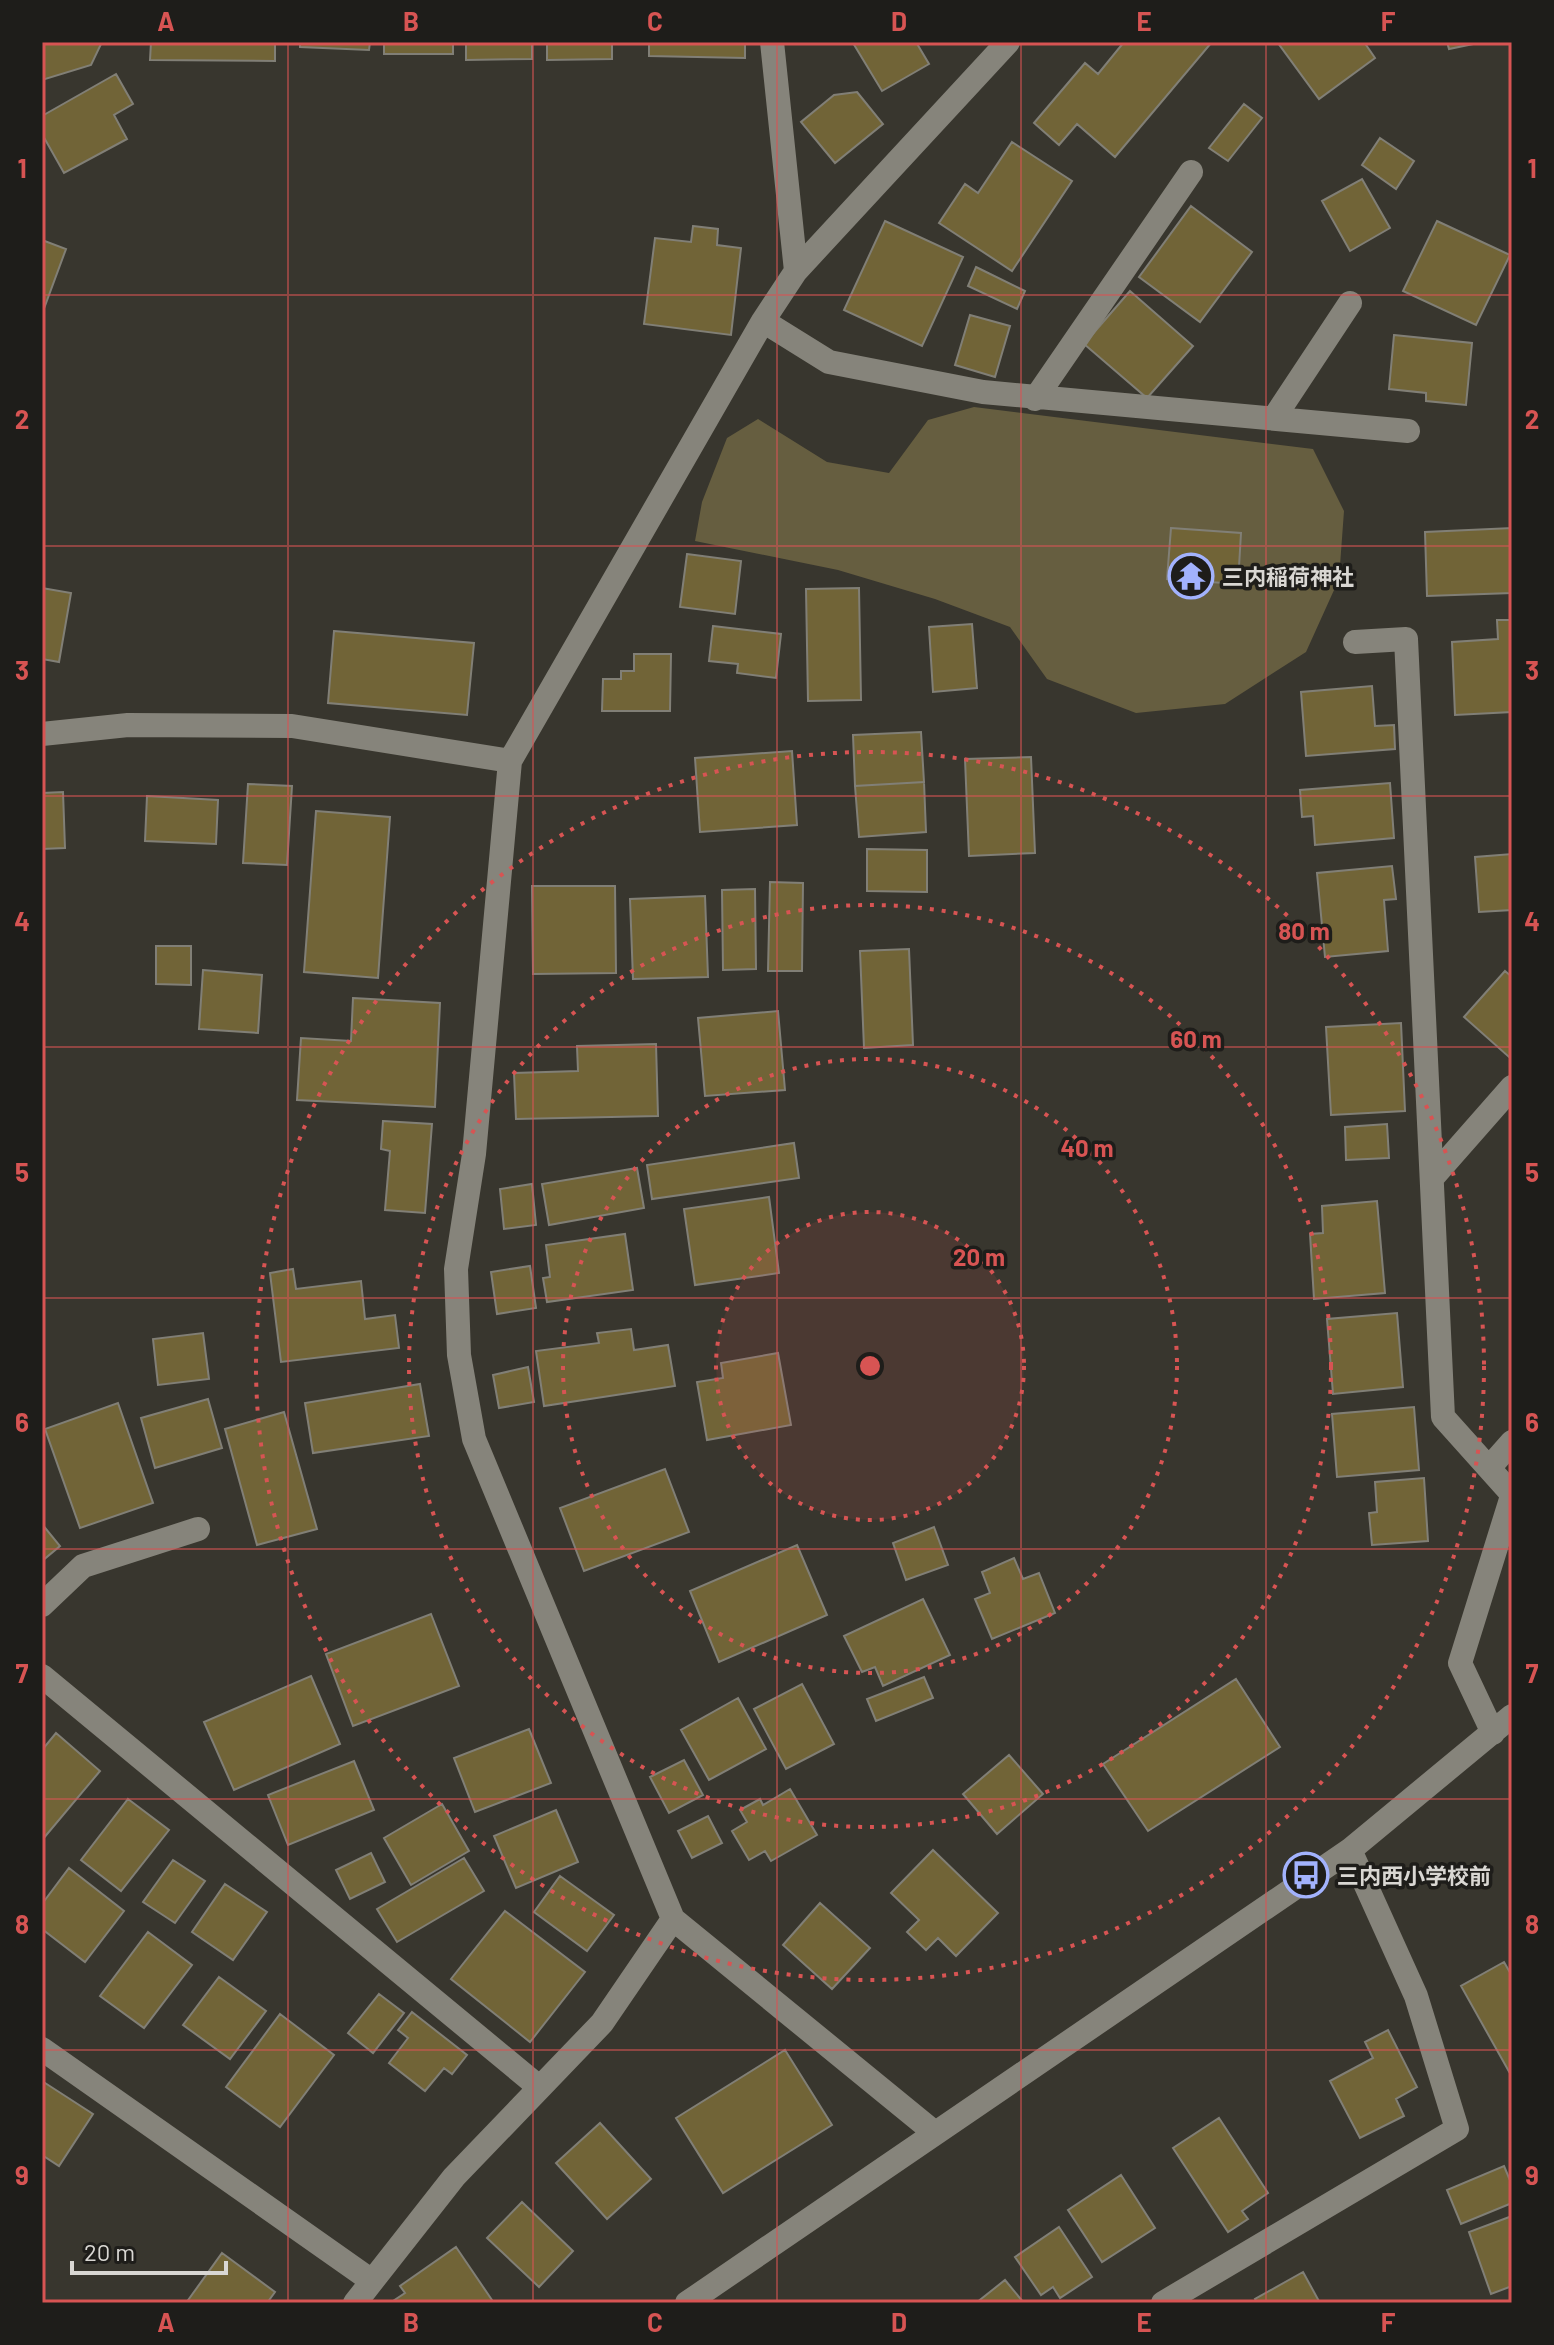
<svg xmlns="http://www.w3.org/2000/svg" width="1554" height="2345" font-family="Barlow,'Noto Sans JP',sans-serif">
  <rect width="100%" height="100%" fill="#38362e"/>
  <!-- green -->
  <path fill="#665e40" d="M974 407 1313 449 1344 511 1339 579 1306 652 1225 704 1136 713 1047 679 1010 627 935 599 838 570 695 541 702 502 727 438 758 419 827 462 889 473 928 420Z"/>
  <!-- building -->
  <path fill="#716437" stroke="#817f76" stroke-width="2" d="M42 42H102L91 65 42 80Z
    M151 42H275V61L150 60Z
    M300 42H370L369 50 300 47Z
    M384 42H453V54H384Z
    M466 42H532V59L466 60Z
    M547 42H612V59L547 60Z
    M649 42H745V58L649 56Z
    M916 42 929 64 882 91 853 43Z
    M1124 42H1212L1115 157 1077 124 1059 145 1034 123 1085 63 1098 74Z
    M1280 42H1364L1375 58 1319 99 1278 43Z
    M1447 42H1483L1449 49Z
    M116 74 133 104 114 115 127 139 64 173 42 134V116Z
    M857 92 883 124 835 163 801 122 834 95Z
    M1244 104 1262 118 1228 161 1209 148Z
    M1380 138 1414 161 1396 189 1362 165Z
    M1012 142 1072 181 1012 271 939 223 965 184 978 193Z
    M1362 179 1390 228 1350 251 1322 201Z
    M1191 206 1252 252 1200 322 1139 277Z
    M885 221 963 257 922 346 844 310Z
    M1437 221 1510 255 1476 325 1403 291Z
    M693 226 718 229 717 245 741 248 731 335 644 324 655 238 691 242Z
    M42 240 66 249 42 314Z
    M976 267 1025 291 1017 309 968 286Z
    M1130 291 1193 346 1147 398 1084 344Z
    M970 315 1010 326 995 377 955 365Z
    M1394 335 1472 343 1466 405 1426 401V393L1389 389Z
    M1171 528 1241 533 1238 584 1167 579Z
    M1512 528V593L1427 596 1425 532Z
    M687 554 741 561 735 614 680 607Z
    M42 588 71 593 59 662 42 659Z
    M859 588 861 700 808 701 806 589Z
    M1497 620H1512V712L1455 715 1452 642 1498 639Z
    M972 624 977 688 933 692 929 627Z
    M713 626 781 634 776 678 737 673 738 664 709 661Z
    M334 631 474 643 467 715 328 703Z
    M634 654H671L670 711H602L603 679H621V671H634Z
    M1372 686 1375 726 1394 725 1395 749 1306 756 1301 692Z
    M921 732 924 782 855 786 853 735Z
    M792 751 797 825 700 832 695 758Z
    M1031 757 1035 853 969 856 965 759Z
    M924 782 926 832 859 837 855 786Z
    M1390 783 1394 838 1315 845 1313 816 1302 817 1300 790Z
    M248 784 292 786 287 865 243 863Z
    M63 792 65 848 42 849V793Z
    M147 796 218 800 216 844 145 841Z
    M316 811 390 817 378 978 304 972Z
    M867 849 927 850V892L867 891Z
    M1512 854V910L1479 912 1475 857Z
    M1392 866 1396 899 1384 900 1388 951 1325 957 1317 873Z
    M770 882 803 883 802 971H768Z
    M532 886H615L616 973 533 974Z
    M755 889 756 969 723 970 722 890Z
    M705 896 708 977 633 979 630 899Z
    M156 946H191V985L156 984Z
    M909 949 913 1045 864 1048 860 951Z
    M203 970 262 975 258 1033 199 1029Z
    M1505 971 1512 977V1054L1509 1057 1464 1017Z
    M353 998 440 1003 435 1107 297 1100 301 1038 351 1041Z
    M778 1011 785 1090 705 1096 698 1018Z
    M1401 1023 1405 1111 1331 1115 1326 1027Z
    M656 1044 658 1116 516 1119 514 1073 578 1071 577 1046Z
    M383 1121 432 1124 425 1213 385 1210 390 1151 381 1149Z
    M1387 1124 1389 1158 1346 1160 1345 1127Z
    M794 1143 799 1178 652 1199 647 1165Z
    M637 1168 644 1208 549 1225 542 1184Z
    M532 1184 536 1225 504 1229 500 1189Z
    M769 1197 779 1273 695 1285 684 1209Z
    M1377 1201 1385 1293 1314 1299 1310 1234 1323 1233 1322 1206Z
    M625 1234 633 1290 547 1302 543 1278 550 1277 546 1245Z
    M530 1266 536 1308 497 1314 491 1272Z
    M293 1269 296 1289 361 1281 365 1319 395 1315 399 1348 281 1362 270 1273Z
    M1397 1313 1403 1387 1333 1394 1327 1319Z
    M631 1329 634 1350 668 1345 675 1386 544 1406 536 1351 599 1343 597 1333Z
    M203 1333 209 1379 158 1385 153 1339Z
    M778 1353 791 1425 707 1440 697 1382 723 1378 721 1363Z
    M528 1367 534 1402 499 1408 493 1375Z
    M420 1384 429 1436 313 1453 305 1403Z
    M208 1399 222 1448 155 1468 141 1418Z
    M118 1403 153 1503 80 1528 45 1429Z
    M1414 1407 1419 1470 1337 1477 1332 1414Z
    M284 1412 317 1529 257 1545 225 1429Z
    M665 1469 689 1532 584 1571 560 1508Z
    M1424 1478 1428 1541 1372 1545 1369 1513 1377 1512 1375 1482Z
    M42 1524 60 1546 42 1561Z
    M934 1527 948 1565 906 1580 893 1543Z
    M797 1545 827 1615 719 1662 690 1591Z
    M1014 1558 1023 1579 1039 1573 1055 1613 992 1639 975 1599 990 1593 982 1572Z
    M923 1599 950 1655 883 1686 875 1667 862 1672 844 1636Z
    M431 1614 459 1686 353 1726 326 1654Z
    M311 1676 340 1744 234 1790 204 1722Z
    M924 1677 933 1698 876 1721 867 1699Z
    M1236 1679 1280 1747 1148 1831 1103 1764Z
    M802 1684 834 1744 786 1769 754 1709Z
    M738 1698 766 1749 709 1780 681 1730Z
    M529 1729 551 1783 475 1812 454 1758Z
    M56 1733 100 1771 43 1839 42 1750Z
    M1009 1755 1043 1794 997 1834 963 1794Z
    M684 1760 703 1795 669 1813 650 1777Z
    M354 1761 374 1810 288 1845 268 1795Z
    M790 1789 817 1835 771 1861 765 1851 749 1860 732 1831 747 1822 740 1810 760 1799 763 1805Z
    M128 1799 169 1830 121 1891 81 1860Z
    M442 1804 469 1851 411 1885 384 1838Z
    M556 1810 578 1862 516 1888 494 1836Z
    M708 1816 722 1843 692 1858 678 1831Z
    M933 1850 998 1913 956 1956 938 1938 926 1950 907 1932 919 1920 891 1893Z
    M371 1853 385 1882 350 1899 336 1870Z
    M464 1858 484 1891 397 1942 377 1909Z
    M173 1860 205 1881 175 1923 143 1902Z
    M69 1868 124 1911 85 1962 42 1929V1904Z
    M560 1876 614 1915 587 1951 534 1912Z
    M225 1884 267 1912 233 1960 192 1932Z
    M820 1903 870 1948 832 1989 783 1945Z
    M505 1911 585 1972 530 2042 451 1979Z
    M148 1932 192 1965 144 2028 100 1996Z
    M1504 1962 1512 1976V2077L1461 1986Z
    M219 1977 266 2011 230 2059 183 2025Z
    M379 1994 404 2013 373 2053 348 2033Z
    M412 2012 467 2055 452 2074 444 2068 425 2091 389 2063 408 2038 398 2030Z
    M280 2014 334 2055 280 2127 226 2087Z
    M1388 2030 1417 2087 1396 2099 1404 2116 1360 2138 1330 2081 1373 2058 1365 2042Z
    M785 2050 832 2125 723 2193 676 2118Z
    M42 2081 93 2114 59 2166 42 2155Z
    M1219 2118 1268 2193 1242 2211 1248 2219 1228 2232 1173 2148Z
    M600 2123 651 2179 607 2219 556 2163Z
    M1504 2166 1512 2185V2203L1461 2224 1447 2190Z
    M1121 2175 1155 2228 1102 2262 1068 2210Z
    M522 2202 573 2251 539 2287 487 2238Z
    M1512 2216V2286L1491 2294 1469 2232Z
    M1059 2227 1092 2277 1060 2298 1053 2287 1041 2295 1015 2257Z
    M456 2247 494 2303H390L405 2293 400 2286Z
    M222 2253 275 2292 267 2303H186Z
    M1303 2272 1320 2303H1257L1255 2299Z
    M1005 2280 1024 2303H976Z"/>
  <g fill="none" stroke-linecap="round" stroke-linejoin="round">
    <!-- minor -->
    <path stroke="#86847b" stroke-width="24" d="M772 42 796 271
      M763 321 829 362 983 392 1408 431
      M1035 399 1191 172
      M1274 418 1350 303
      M1355 642 1406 639 1443 1417 1512 1494
      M42 734 128 725 292 726 510 761
      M1432 1178 1512 1087
      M1489 1468 1512 1442
      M42 1605 83 1566 198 1529
      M42 1676 539 2087
      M1493 1733 1460 1663 1512 1496
      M42 2049 372 2281
      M935 2133 673 1919 474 1439 459 1355 456 1269 474 1154 510 761 763 321 796 271 1008 42
      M355 2303 454 2177 602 2023 673 1919
      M687 2303 1350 1850 1512 1716
      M1163 2303 1457 2129 1416 1996 1350 1850"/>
  </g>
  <!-- grid -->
  <path fill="none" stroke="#d75453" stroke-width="2" stroke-opacity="0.55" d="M288 42V2303M533 42V2303M777 42V2303M1021 42V2303M1266 42V2303M42 295H1512M42 546H1512M42 796H1512M42 1047H1512M42 1298H1512M42 1549H1512M42 1799H1512M42 2050H1512"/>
  <!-- distance rings -->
  <circle cx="870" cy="1366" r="154" fill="#d75453" fill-opacity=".12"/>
  <g fill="none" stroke="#d75453" stroke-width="4" stroke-dasharray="4 8">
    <circle cx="870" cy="1366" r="154"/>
    <circle cx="870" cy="1366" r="307"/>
    <circle cx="870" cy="1366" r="461"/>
    <circle cx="870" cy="1366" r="614"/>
  </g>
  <!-- icons -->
  <defs>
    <g id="temple-ring" transform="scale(2.3)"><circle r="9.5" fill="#1e1d1a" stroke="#a2b2fd" stroke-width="1.5"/><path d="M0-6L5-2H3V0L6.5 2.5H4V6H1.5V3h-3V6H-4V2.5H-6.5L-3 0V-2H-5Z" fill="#a2b2fd"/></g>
    <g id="bus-ring" transform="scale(2.3)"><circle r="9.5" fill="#1e1d1a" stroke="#a2b2fd" stroke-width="1.5"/><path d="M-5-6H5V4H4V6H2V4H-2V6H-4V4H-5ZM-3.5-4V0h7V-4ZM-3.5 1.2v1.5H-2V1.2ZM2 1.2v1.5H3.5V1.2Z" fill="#a2b2fd"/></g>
  </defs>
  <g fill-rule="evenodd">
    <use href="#temple-ring" x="1191" y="576"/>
    <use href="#bus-ring" x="1306" y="1875"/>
  </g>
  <g text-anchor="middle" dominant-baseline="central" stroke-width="7" stroke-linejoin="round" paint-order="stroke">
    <!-- poi labels -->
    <g font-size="22" font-weight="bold" fill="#d9d7d3" stroke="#1e1d1a" text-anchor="start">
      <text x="1222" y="576">三内稲荷神社</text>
      <text x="1337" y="1875">三内西小学校前</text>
    </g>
  </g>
  <circle cx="870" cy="1366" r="12" fill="#d75453" stroke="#1e1d1a" stroke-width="4"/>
  <g font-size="24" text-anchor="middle" font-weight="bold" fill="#d75453" stroke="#1e1d1a" stroke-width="7" stroke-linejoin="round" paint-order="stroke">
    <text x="1304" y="940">80 m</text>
    <text x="1196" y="1048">60 m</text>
    <text x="1087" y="1157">40 m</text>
    <text x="979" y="1266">20 m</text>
  </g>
  <!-- border -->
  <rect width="1554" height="2345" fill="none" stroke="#1e1d1a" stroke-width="88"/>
  <!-- scale -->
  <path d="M72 2261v12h154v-12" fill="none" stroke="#d9d7d3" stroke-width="4"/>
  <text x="84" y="2261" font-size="24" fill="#d9d7d3" stroke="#1e1d1a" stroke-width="6" paint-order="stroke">20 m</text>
  <rect x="44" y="44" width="1466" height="2257" fill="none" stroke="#d75453" stroke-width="3"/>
  <g font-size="26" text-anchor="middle" font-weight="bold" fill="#d75453">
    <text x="166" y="31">A</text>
    <text x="411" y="31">B</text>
    <text x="655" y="31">C</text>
    <text x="899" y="31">D</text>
    <text x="1144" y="31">E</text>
    <text x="1388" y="31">F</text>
    <text x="22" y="178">1</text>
    <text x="1532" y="178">1</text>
    <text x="22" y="429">2</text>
    <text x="1532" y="429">2</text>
    <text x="22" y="680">3</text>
    <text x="1532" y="680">3</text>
    <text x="22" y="931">4</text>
    <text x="1532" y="931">4</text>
    <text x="22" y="1182">5</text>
    <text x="1532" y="1182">5</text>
    <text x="22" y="1432">6</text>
    <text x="1532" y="1432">6</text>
    <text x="22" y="1683">7</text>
    <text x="1532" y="1683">7</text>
    <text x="22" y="1934">8</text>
    <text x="1532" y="1934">8</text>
    <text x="22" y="2185">9</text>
    <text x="1532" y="2185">9</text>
    <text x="166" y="2332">A</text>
    <text x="411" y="2332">B</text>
    <text x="655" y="2332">C</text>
    <text x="899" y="2332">D</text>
    <text x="1144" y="2332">E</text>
    <text x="1388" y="2332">F</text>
  </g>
</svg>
